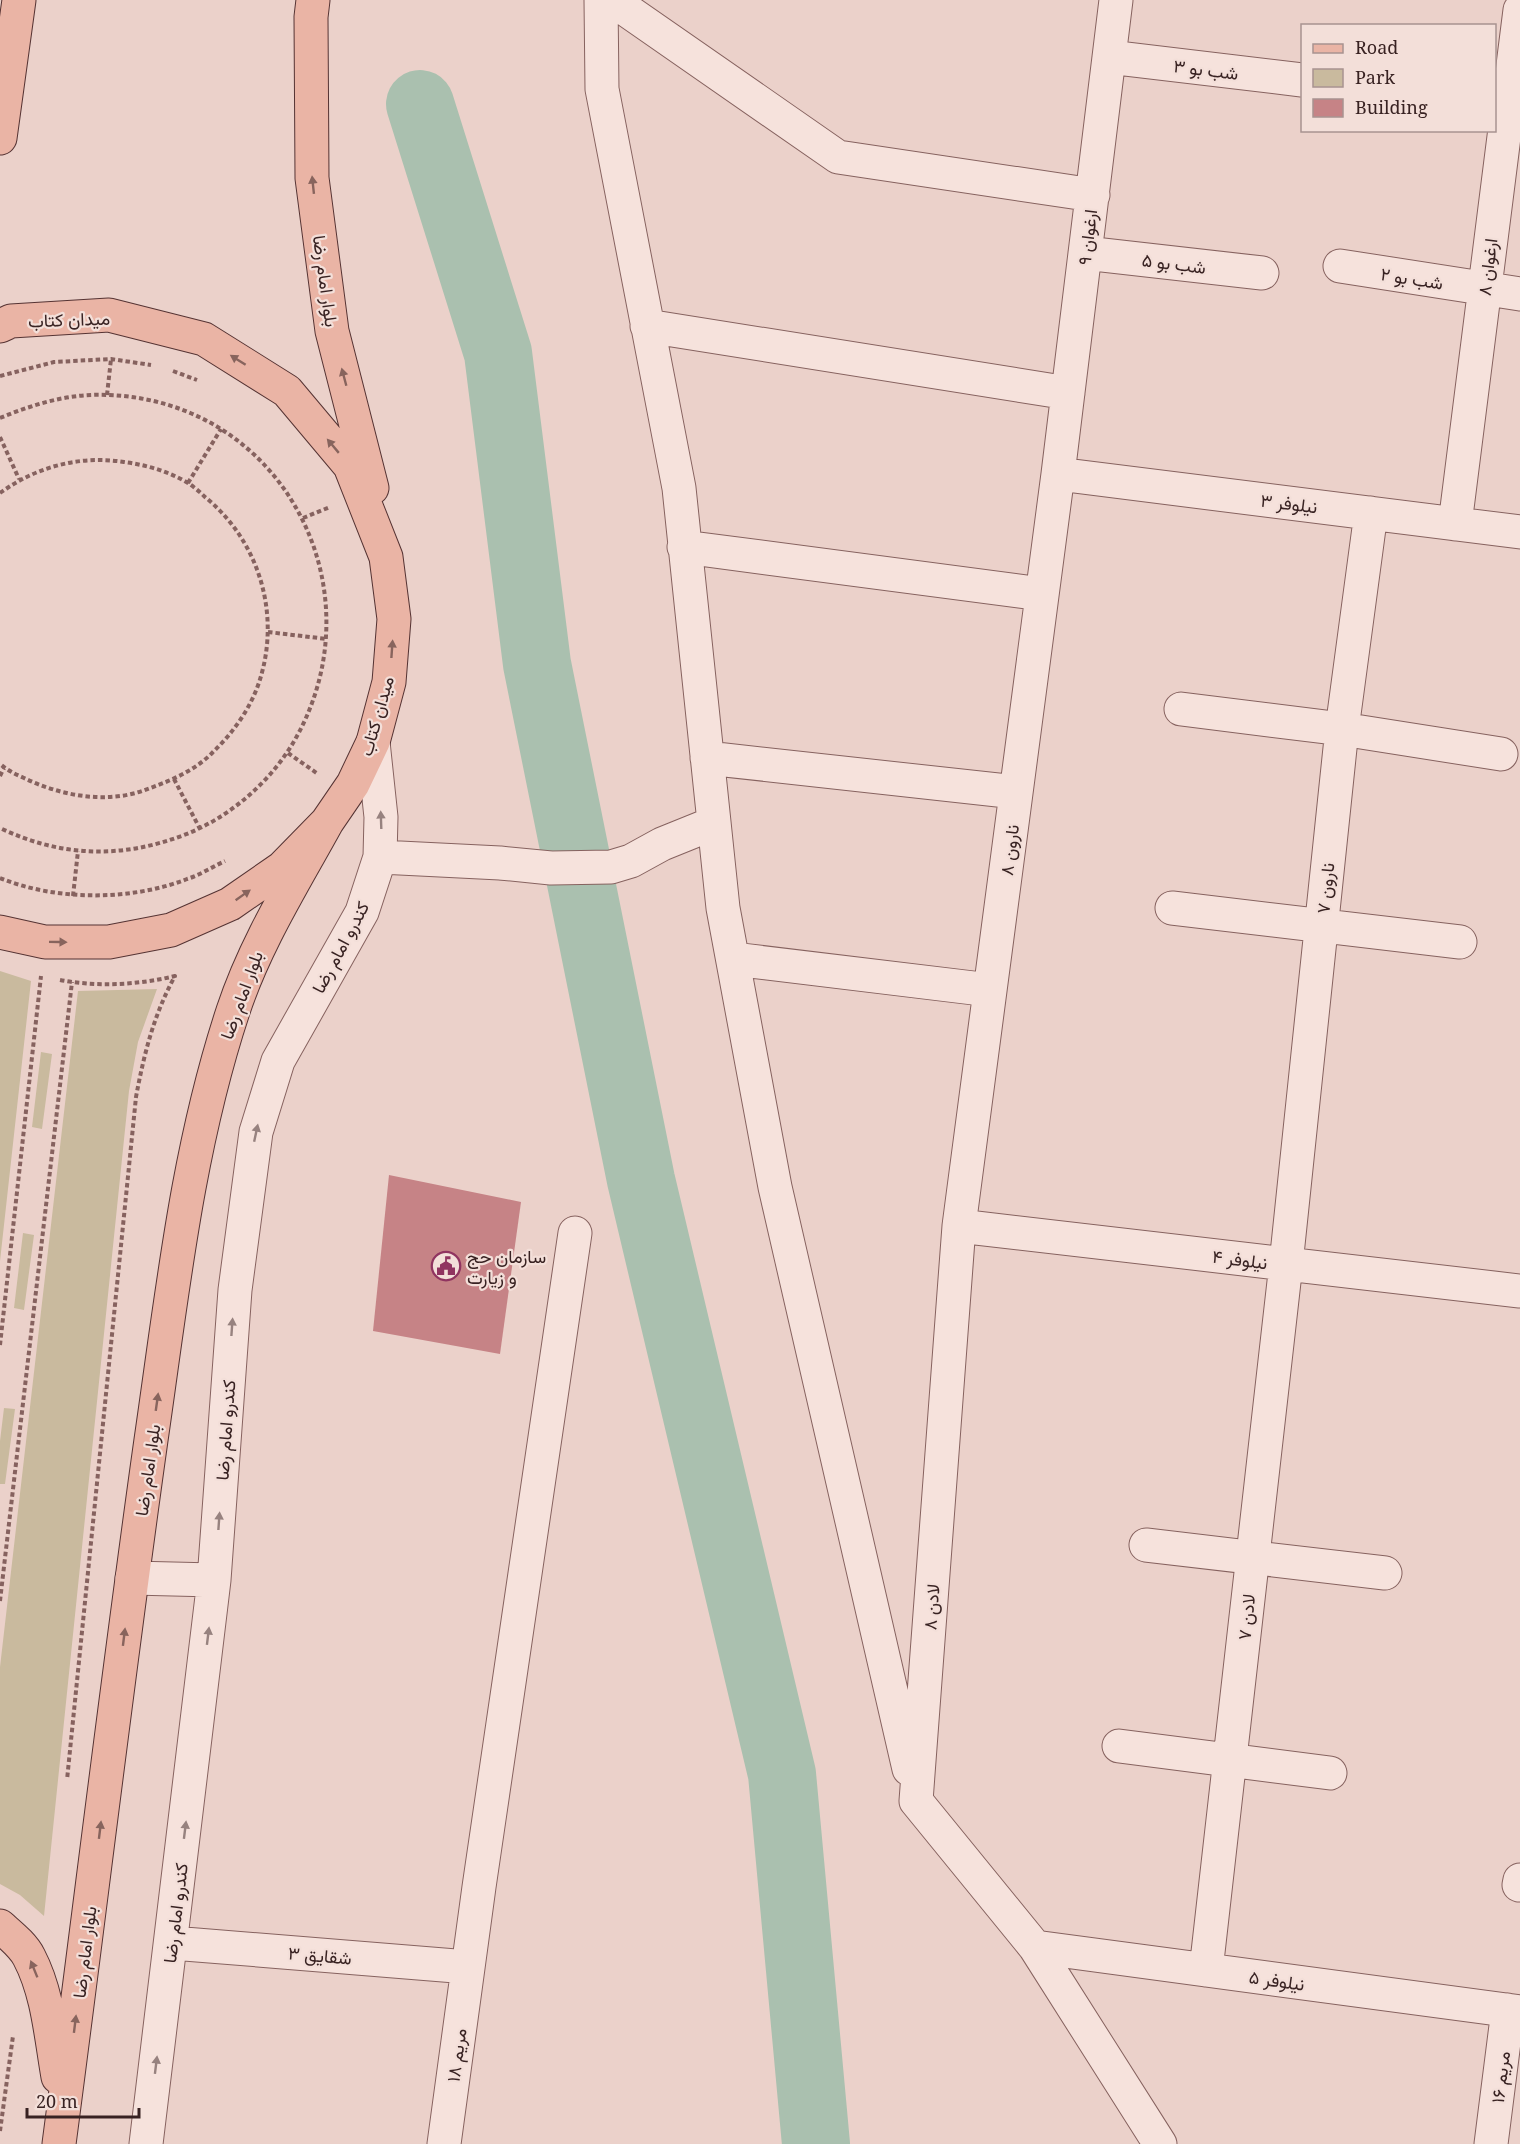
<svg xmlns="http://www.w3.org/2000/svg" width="1520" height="2144" font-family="'Noto Serif',Vazirmatn,serif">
  <rect width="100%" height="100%" fill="#ebd1ca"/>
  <!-- green -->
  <path fill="#c9ba9e" d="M0 971 31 981 0 1261Z
    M157 989 138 1042 129 1091 44 1916 20 1895 0 1884V1667L78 991Z
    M41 1052 52 1054 42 1129 32 1127Z
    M23 1233 34 1235 24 1310 14 1308Z
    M4 1408 15 1409 5 1484H0V1441Z"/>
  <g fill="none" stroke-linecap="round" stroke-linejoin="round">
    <!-- river -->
    <path stroke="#aac0af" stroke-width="68" d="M420 104 498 353 537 664 641 1180 782 1774 816 2144"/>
  </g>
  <!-- building -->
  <path fill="#c68386" d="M389 1175 521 1202 500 1354 373 1331Z"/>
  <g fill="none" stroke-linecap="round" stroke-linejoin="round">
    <!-- minor casing -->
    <g stroke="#86625f" stroke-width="35">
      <path id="minor" d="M601 0 602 89 679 488 723 908 775 1187 909 1769
        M612 0 838 157 1093 195
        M1116 0 1058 474 959 1226 916 1801 1035 1947 1160 2144
        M1109 57 1302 80
        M1085 253 1262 273
        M1340 266 1520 294
        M647 326 1068 393
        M1058 474 1520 532
        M1455 524 1520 10
        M684 547 1042 594
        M1181 709 1342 729 1501 754
        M707 758 1016 792
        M380 857 500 863 551 868 611 867 631 861 662 844 714 823
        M1172 908 1460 942
        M733 959 990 990
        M959 1226 1520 1291
        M1146 1545 1385 1573
        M132 1578 214 1580
        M1119 1746 1330 1773
        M1519 1885 1520 1880
        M172 1943 468 1967
        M1035 1947 1520 2012
        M1206 1970 1286 1264 1342 729 1371 513
        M146 2144 214 1580 235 1290 256 1132 278 1061 362 912 380 857 381 817 373 742
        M444 2144 479 1887 575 1233
        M1491 2144 1508 2010"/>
    </g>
    <!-- major casing -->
    <g stroke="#533" stroke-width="35">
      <path id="major" d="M313 0 311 17 312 178 332 331 372 488
        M0 138 19 0
        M0 326 11 321 109 315 204 339 287 391 350 466 386 557 394 619 389 682 373 742 353 784 327 822 282 868 230 904 171 930 109 942H45L0 932
        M0 1926C10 1935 23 1945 29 1957 48 1993 51 2037 58 2077
        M59 2144C90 1909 118 1674 151 1440 172 1296 187 1150 233 1011 255 944 293 884 327 822"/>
    </g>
    <!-- path -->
    <path stroke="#86625f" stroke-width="4" stroke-dasharray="4.5 3" stroke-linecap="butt" d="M173 371 197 380
      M0 376 54 362 111 359 151 365
      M107 395 111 359
      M0 418C34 404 70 393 108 395 281 401 379 586 297 736 273 780 231 817 184 835 121 859 61 857 0 828
      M0 437 19 479
      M188 483 221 429
      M0 493C36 467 79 455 124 462 146 465 168 471 188 483 194 487 200 492 205 497 258 540 280 611 261 676 253 705 234 732 213 752 194 772 167 782 142 791 104 804 59 795 24 778 15 774 7 770 0 764
      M303 518 330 507
      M268 632 327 639
      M288 753 318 774
      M0 776 4 768
      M174 779 200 829
      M0 878C56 901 131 901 187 879 200 875 212 867 225 861
      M73 896 78 851
      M60 980C97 987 138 985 175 976 154 1014 144 1054 136 1097L67 1780
      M0 1345 41 976
      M0 1601 72 982
      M0 2131 13 2036"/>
    <!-- minor -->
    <use href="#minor" stroke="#f6e2dc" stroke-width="33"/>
    <!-- major -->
    <use href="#major" stroke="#eab4a5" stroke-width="33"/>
  </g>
  <!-- one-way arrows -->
  <defs><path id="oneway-solid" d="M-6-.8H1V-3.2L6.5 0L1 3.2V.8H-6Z" transform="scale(1.5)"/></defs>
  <g fill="#88645d">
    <use href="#oneway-solid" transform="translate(313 185) rotate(-96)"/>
    <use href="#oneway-solid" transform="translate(238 360) rotate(-148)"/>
    <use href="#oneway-solid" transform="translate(344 377) rotate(-105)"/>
    <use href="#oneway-solid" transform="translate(333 446) rotate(-130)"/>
    <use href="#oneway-solid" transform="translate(392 649) rotate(-86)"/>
    <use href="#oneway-solid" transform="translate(243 895) rotate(-35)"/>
    <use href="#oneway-solid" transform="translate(58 942) rotate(1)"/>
    <use href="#oneway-solid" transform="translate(157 1402) rotate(-82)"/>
    <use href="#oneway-solid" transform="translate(124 1637) rotate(-83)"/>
    <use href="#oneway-solid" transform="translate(100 1830) rotate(-83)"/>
    <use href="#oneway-solid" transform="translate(34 1969) rotate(-112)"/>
    <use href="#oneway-solid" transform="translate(75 2024) rotate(-83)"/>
  </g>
  <g fill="#97827f">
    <use href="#oneway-solid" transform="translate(381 820) rotate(-92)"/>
    <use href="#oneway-solid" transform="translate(256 1133) rotate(-78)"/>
    <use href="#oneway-solid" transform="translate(232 1327) rotate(-86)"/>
    <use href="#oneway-solid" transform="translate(219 1521) rotate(-86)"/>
    <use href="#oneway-solid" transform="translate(208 1636) rotate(-83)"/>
    <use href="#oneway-solid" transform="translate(185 1830) rotate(-83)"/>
    <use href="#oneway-solid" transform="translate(156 2065) rotate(-83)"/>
  </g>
  <!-- icons -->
  <defs>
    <g id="civic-ring" transform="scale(1.5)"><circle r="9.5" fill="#f3dfd9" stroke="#903460" stroke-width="1.5"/><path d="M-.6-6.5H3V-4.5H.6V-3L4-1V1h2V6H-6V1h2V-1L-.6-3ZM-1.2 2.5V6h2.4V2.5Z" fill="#903460"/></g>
  </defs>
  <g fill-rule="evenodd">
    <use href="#civic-ring" x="446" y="1266"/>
  </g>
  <g text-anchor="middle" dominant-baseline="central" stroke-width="4.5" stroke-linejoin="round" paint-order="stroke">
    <!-- street labels -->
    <g font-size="18" fill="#382222" stroke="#f3dfd9">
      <text transform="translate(1206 69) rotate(7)">شب بو ۳</text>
      <text transform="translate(1087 237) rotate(-83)">ارغوان ۹</text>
      <text transform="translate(1174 263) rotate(7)">شب بو ۵</text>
      <text transform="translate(1487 267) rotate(-83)">ارغوان ۸</text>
      <text transform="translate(1412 278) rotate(9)">شب بو ۲</text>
      <text transform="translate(326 281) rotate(82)">بلوار امام رضا</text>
      <text transform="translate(69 319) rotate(-2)">میدان کتاب</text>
      <text transform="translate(1289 503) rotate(7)">نیلوفر ۳</text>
      <text transform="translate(376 716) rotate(-74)">میدان کتاب</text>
      <text transform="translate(1009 850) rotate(-83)">نارون ۸</text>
      <text transform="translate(1325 888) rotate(-84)">نارون ۷</text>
      <text transform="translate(340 947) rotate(-62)">کندرو امام رضا</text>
      <text transform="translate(241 995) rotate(-70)">بلوار امام رضا</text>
      <text transform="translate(1240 1259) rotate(7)">نیلوفر ۴</text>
      <text transform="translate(225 1430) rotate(-86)">کندرو امام رضا</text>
      <text transform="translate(147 1470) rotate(-82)">بلوار امام رضا</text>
      <text transform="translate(931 1607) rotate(-86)">لادن ۸</text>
      <text transform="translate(1246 1617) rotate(-84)">لادن ۷</text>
      <text transform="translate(175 1913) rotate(-83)">کندرو امام رضا</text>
      <text transform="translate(84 1952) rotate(-83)">بلوار امام رضا</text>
      <text transform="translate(320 1955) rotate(5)">شقایق ۳</text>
      <text transform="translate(1277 1980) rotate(8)">نیلوفر ۵</text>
      <text transform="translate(456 2055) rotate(-82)">مریم ۱۸</text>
      <text transform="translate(1500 2077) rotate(-83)">مریم ۱۶</text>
    </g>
    <!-- poi labels -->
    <g font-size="18" fill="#382222" stroke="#f3dfd9" text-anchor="start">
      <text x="467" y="1256">سازمان حج<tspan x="467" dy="21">و زیارت</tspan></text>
    </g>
  </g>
  <!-- legend -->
  <rect x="1301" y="24" width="195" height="108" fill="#f3dfd9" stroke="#a89390" stroke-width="1.5"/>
  <rect x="1313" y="44" width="30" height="9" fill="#eab4a5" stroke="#a89390" stroke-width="1.5"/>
  <text x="1355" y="54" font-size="18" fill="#382222">Road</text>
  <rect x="1313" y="69" width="30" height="18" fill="#c9ba9e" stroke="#a89390" stroke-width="1.5"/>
  <text x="1355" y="84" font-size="18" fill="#382222">Park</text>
  <rect x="1313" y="99" width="30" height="18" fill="#c68386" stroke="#a89390" stroke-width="1.5"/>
  <text x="1355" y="114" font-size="18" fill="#382222">Building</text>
  <!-- scale -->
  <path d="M27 2108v9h112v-9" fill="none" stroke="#382222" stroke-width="3"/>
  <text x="36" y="2108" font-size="18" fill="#382222" stroke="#f3dfd9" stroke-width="4.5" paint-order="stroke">20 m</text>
</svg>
